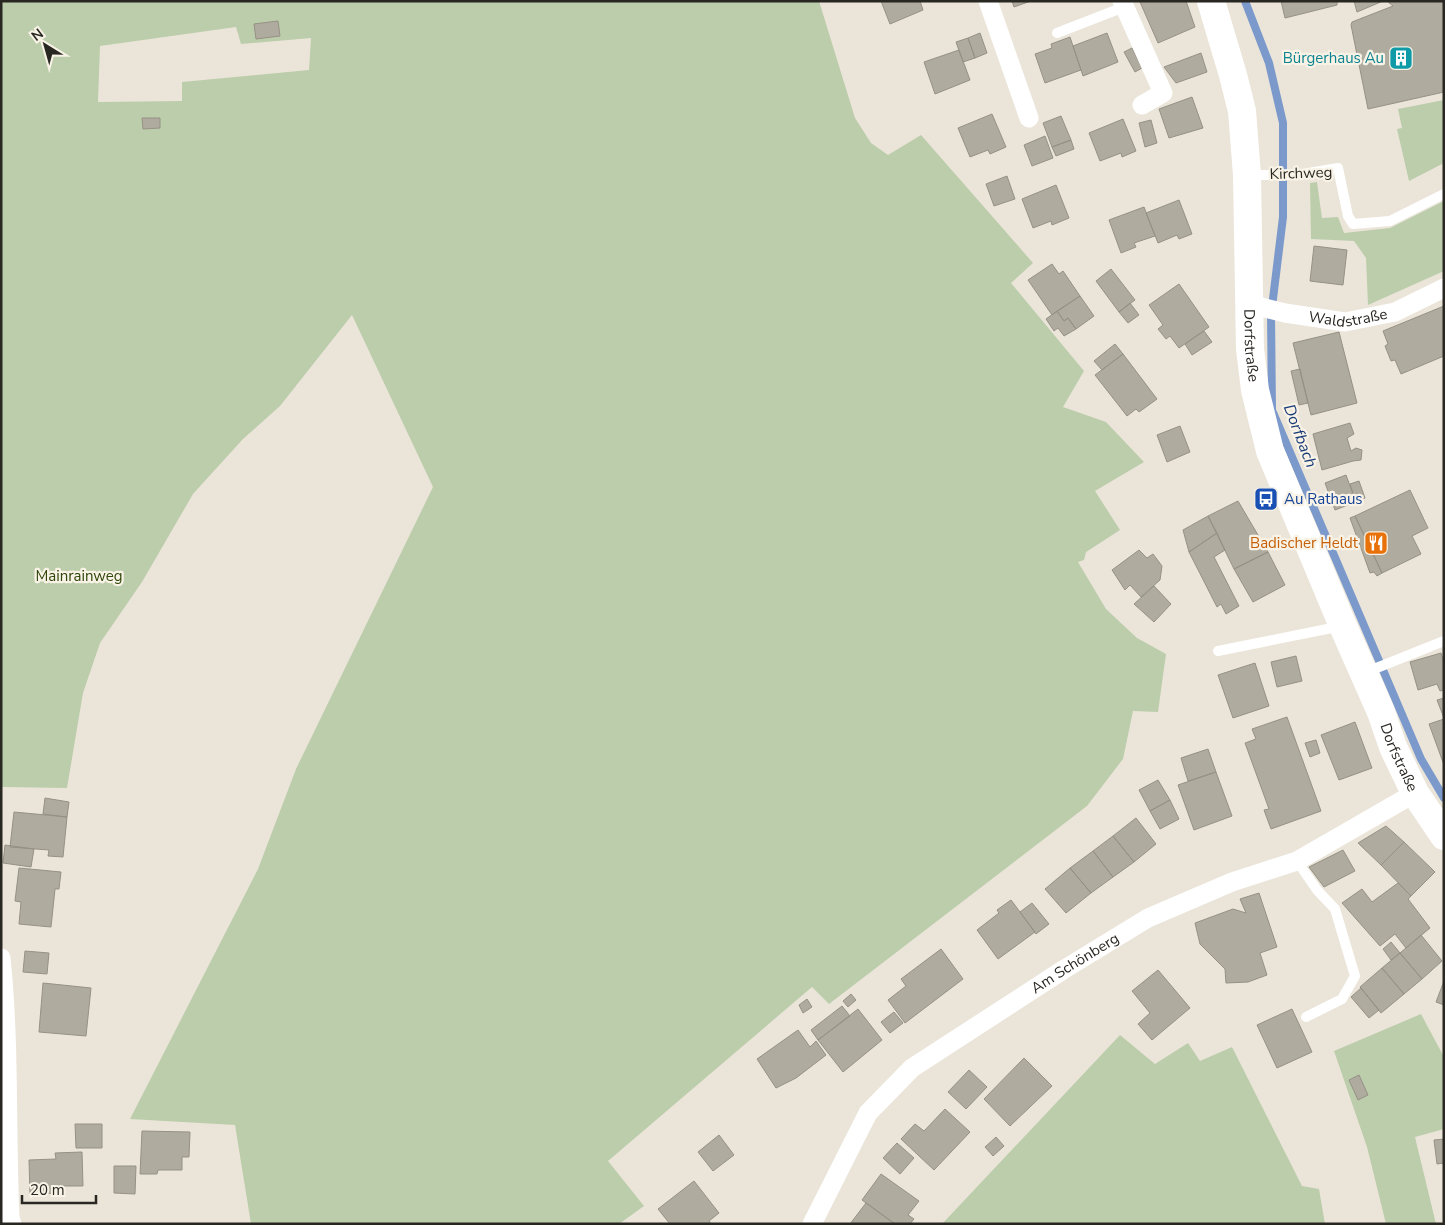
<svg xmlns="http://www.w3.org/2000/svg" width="1445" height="1225" font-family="'Nunito Sans',sans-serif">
  <rect width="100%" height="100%" fill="#ebe5d9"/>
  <!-- green -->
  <path fill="#bccdab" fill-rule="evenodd" d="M1 1H819L855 118 871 143 888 155 921 135 1033 263 1011 283 1084 371 1063 407 1106 422 1144 462 1095 491 1120 530 1086 552 1084 560 1078 562 1106 609 1137 638 1166 654 1158 712 1133 711 1123 759 1087 806 829 1004 812 987 608 1161 644 1206 619 1224H251L235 1125 130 1119 258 869 296 769 433 487 352 315 280 406 243 439 193 494 142 582 100 643 83 693 67 788 1 787ZM236 27 241 44 311 38 309 70 182 82V101L98 102 100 46Z
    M1444 100V163L1409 181 1397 129 1402 128 1398 109Z
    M1317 182 1322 218 1338 217 1344 233 1390 228 1444 201V271L1368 305 1366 258 1354 241 1311 239 1310 183Z
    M1421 1014 1444 1057V1129L1415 1137 1436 1224H1386L1367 1147 1334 1051Z
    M1120 1035 1155 1064 1188 1043 1200 1061 1232 1047 1302 1186 1319 1189 1325 1224H942Z"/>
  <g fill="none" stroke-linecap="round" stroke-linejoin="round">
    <!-- stream -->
    <path stroke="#7b99ca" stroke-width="8" d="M1245 1 1269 63 1283 123V217L1271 315 1272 410 1421 759 1444 798"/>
  </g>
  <!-- building -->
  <path fill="#b0ab9f" stroke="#969185" d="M881 1H920L923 10 890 24Z
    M1012 1H1031L1014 7Z
    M1142 1H1186L1195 27 1158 43 1140 2Z
    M1281 1H1337V5L1285 18Z
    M1354 1H1383L1357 12Z
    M1387 1H1444V92L1368 109 1351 25 1352 22 1393 6Z
    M278 21 280 36 256 39 254 24Z
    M980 33 987 53 975 58 968 38Z
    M1107 33 1118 62 1083 76 1073 46Z
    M1070 37 1081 70 1045 83 1035 54 1052 48 1051 44Z
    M968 38 975 58 963 62 956 42Z
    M1132 48 1142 68 1135 72 1124 52Z
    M959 50 970 80 935 94 924 62Z
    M1201 53 1207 72 1176 83 1164 67Z
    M1192 97 1203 128 1169 138 1159 109Z
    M992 114 1006 147 990 154 988 150 970 157 958 128Z
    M1061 116 1071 140 1052 147 1043 123Z
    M142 118H160V128L143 129Z
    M1123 119 1136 151 1122 157 1121 153 1100 161 1089 133Z
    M1151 120 1157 143 1145 147 1139 123Z
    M1045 136 1053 158 1032 166 1024 145Z
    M1071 140 1074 149 1056 156 1052 147Z
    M1007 176 1015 199 994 206 986 184Z
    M1056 185 1069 218 1052 225 1051 221 1033 228 1022 199Z
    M1179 200 1192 234 1179 239 1177 235 1158 243 1146 213Z
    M1144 207 1155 236 1134 243 1136 247 1121 253 1109 220Z
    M1314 246 1347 250 1343 285 1310 281Z
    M1052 264 1059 274 1063 271 1080 296 1052 315 1028 280Z
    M1111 269 1135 300 1119 312 1096 281Z
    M1179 284 1209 327 1179 348 1170 336 1166 339 1158 329 1163 325 1149 305Z
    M1080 296 1094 316 1076 329 1068 318 1064 321 1057 311Z
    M1130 303 1139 315 1128 323 1119 312Z
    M1444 306V356L1401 374 1395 360 1391 361 1385 346 1388 344 1383 331Z
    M1057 311 1064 321 1068 318 1076 329 1064 336 1058 328 1054 331 1046 319Z
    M1204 331 1212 342 1192 355 1185 344Z
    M1339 332 1357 403 1311 415 1293 343Z
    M1115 344 1123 354 1102 370 1094 361Z
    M1123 354 1157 399 1139 412 1136 409 1127 416 1095 375Z
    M1300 369 1308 403 1299 405 1291 371Z
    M1350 423 1354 434 1347 438 1351 451 1356 448 1362 450 1361 460 1353 461 1322 470 1313 434Z
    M1180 426 1190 452 1167 462 1157 435Z
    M1346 475 1356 502 1335 510 1325 483Z
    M1359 481 1365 498 1356 502 1350 484Z
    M1410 490 1428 528 1412 536 1421 554 1382 573 1355 516Z
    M1238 501 1268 552 1234 569 1208 516Z
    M1208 516 1217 533 1189 552 1183 530Z
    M1355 516 1382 573 1377 576 1374 572 1370 573 1350 518Z
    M1217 533 1225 550 1214 557 1239 606 1226 614 1221 604 1217 607 1189 552Z
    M1139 550 1147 558 1153 554 1162 566 1160 580 1141 597 1130 585 1125 590 1112 570Z
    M1268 552 1285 585 1253 602 1234 569Z
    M1154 586 1171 604 1154 622 1134 604Z
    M1441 653 1444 663V690L1440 691 1437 684 1418 690 1410 662Z
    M1296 656 1302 681 1277 687 1271 662Z
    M1255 663 1269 706 1233 718 1218 675Z
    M1444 698V718L1437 700Z
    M1287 717 1321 811 1271 829 1264 810 1269 809 1245 743 1256 739 1252 729Z
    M1444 719V765L1429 724Z
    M1355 722 1372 768 1339 780 1321 735Z
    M1316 740 1320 753 1310 757 1305 743Z
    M1208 749 1216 772 1188 781 1181 758Z
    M1216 772 1232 816 1194 830 1178 785Z
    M1158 780 1170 800 1150 811 1139 790Z
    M45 798 69 802 67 817 43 814Z
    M1170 800 1179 819 1160 829 1150 811Z
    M14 812 67 817 63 857 48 856 49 850 10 847Z
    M1136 818 1156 844 1134 862 1113 836Z
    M1386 826 1404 842 1381 865 1358 843Z
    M1113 836 1134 862 1113 877 1093 851Z
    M1404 842 1435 872 1411 896 1381 865Z
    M5 845 34 849 31 867 3 863Z
    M1343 850 1355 871 1324 887 1309 867Z
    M1093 851 1113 877 1091 893 1070 868Z
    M19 868 61 872 59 889H55L51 927 19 924 21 902 15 901Z
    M1070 868 1091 893 1066 913 1045 889Z
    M1398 883 1411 896 1408 899 1430 928 1406 948 1395 934 1380 946 1342 903 1362 889 1372 902Z
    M1259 893 1277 947 1260 953 1267 975 1248 982 1226 983 1225 969 1200 944 1195 923 1233 909 1246 913 1240 899Z
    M1011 900 1035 932 998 959 977 930 999 913 997 910Z
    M1032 903 1049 924 1036 934 1020 912Z
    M1421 935 1442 961 1422 979 1400 953Z
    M1391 942 1400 953 1391 960 1383 949Z
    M941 949 963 979 905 1023 888 1000 906 986 901 979Z
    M25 951 49 953 47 974 23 972Z
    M1400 953 1422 979 1404 994 1382 968Z
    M1382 968 1404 994 1381 1013 1360 987Z
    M1158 970 1190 1008 1152 1040 1138 1024 1150 1013 1132 991Z
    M1444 981V1005L1436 1002Z
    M43 983 91 988 86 1036 39 1032Z
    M1361 988 1379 1010 1369 1018 1351 997Z
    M851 994 856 1000 848 1007 843 1001Z
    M807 999 812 1007 803 1013 799 1005Z
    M842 1006 850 1016 818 1040 811 1030Z
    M858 1009 882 1040 843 1072 818 1040Z
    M1292 1009 1312 1052 1277 1068 1257 1025Z
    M894 1012 903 1023 890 1033 881 1022Z
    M798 1030 810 1047 816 1041 826 1055 796 1078 776 1088 757 1059Z
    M1024 1058 1052 1086 1010 1126 984 1099Z
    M969 1070 987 1087 966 1109 948 1092Z
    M1359 1075 1368 1095 1358 1100 1349 1080Z
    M945 1109 970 1132 934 1170 901 1139 915 1124 924 1131Z
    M75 1124H102V1148H76Z
    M142 1131 190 1132 189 1157H182V1170H158L157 1174H140Z
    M719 1135 734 1155 713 1171 698 1152Z
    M996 1137 1004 1146 993 1156 985 1147Z
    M1444 1139V1163L1437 1164 1434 1140Z
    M897 1143 914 1158 900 1174 883 1158Z
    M82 1152 83 1186H57V1193L30 1194 29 1160 56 1159 55 1153Z
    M114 1166H136L135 1194 114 1193Z
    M881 1174 919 1201 908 1215 914 1219 910 1224H895L862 1200Z
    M694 1181 719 1213 709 1221 711 1224H670L658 1209Z
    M866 1203 895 1224H850Z"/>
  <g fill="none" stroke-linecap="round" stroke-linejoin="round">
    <!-- lane -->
    <path stroke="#fff" stroke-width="10" d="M1057 33 1124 7
      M1248 175H1297L1338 168 1348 216 1353 224 1390 221 1444 194
      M1218 651 1342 626
      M1364 673 1444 641
      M1297 861 1317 890 1335 909 1355 976 1342 999 1306 1017"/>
    <!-- street -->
    <g stroke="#fff" stroke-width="19">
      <path d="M988 1 1029 118"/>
      <path d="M1122 1 1163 93 1142 105"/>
      <path id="s1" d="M1249 304 1285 313 1345 322 1395 312 1444 288"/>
      <path d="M1 958C10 1044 6 1131 10 1217L12 1224"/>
      <path id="s2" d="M812 1224 868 1113 912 1068 1063 970 1148 918 1232 882 1297 861 1415 793"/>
    </g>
    <!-- secondary -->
    <path stroke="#fff" stroke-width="28" id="s3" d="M1211 1 1233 75 1242 111 1247 175 1250 349 1255 390 1270 451 1343 626 1381 712 1393 747 1415 793 1444 836"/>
  </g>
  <!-- icons -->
  <defs>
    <g id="building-square" transform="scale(1.25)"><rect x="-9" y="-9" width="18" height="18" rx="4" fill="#0f9aa8" stroke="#f8f3e6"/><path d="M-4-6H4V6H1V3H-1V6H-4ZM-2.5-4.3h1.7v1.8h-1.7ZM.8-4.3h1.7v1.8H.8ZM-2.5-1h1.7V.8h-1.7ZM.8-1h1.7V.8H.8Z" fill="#fff"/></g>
    <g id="bus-square" transform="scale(1.25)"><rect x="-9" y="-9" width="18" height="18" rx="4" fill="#1a4fb4" stroke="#f8f3e6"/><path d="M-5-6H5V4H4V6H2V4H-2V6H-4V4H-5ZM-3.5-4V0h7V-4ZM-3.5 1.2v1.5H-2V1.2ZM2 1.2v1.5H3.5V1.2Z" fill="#fff"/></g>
    <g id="restaurant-square" transform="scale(1.25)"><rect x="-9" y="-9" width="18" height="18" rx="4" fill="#e8710a" stroke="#f8f3e6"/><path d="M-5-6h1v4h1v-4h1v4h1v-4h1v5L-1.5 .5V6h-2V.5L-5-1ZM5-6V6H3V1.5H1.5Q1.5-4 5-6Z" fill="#fff"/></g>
  </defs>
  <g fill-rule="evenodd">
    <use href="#building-square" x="1401" y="58"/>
    <use href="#bus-square" x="1266" y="499"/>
    <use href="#restaurant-square" x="1376" y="543"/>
  </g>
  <g text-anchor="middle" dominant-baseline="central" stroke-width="4.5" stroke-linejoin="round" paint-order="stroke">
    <!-- culture labels -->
    <g font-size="15" fill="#0d838f" stroke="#f8f3e6" text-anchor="end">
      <text x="1384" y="58">Bürgerhaus Au</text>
    </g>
    <!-- street labels -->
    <g font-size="15" fill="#292722" stroke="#f8f3e6">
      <text transform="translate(1301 173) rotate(-2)">Kirchweg</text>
      <text stroke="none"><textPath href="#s1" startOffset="101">Waldstraße</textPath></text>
      <text stroke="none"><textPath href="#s3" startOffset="349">Dorfstraße</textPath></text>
      <text stroke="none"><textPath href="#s3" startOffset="789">Dorfstraße</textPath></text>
      <text stroke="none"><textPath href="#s2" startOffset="381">Am Schönberg</textPath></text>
    </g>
    <!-- transit labels -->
    <g font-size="15" fill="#164399" stroke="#f8f3e6" text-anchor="start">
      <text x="1284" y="499">Au Rathaus</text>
    </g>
    <!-- food labels -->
    <g font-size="15" fill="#c56008" stroke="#f8f3e6" text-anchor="end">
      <text x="1358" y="543">Badischer Heldt</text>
    </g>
    <!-- park labels -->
    <g font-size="15" fill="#2e460a" stroke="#f8f3e6">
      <text x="79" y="576">Mainrainweg</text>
    </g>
    <!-- water labels -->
    <g font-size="16" font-style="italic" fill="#193c78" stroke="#f8f3e6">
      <text transform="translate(1300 436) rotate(69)">Dorfbach</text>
    </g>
  </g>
  <!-- border -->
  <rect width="1445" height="1225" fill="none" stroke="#292722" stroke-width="5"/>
  <!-- north arrow -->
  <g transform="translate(45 45) rotate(323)" stroke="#f8f3e6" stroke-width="4" paint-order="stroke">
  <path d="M0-4L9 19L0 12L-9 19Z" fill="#292722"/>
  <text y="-8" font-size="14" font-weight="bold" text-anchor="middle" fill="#292722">N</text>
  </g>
  <!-- scale -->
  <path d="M22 1195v8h74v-8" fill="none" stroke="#292722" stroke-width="2.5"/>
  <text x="30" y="1195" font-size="15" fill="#292722" stroke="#f8f3e6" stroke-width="4" paint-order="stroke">20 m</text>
</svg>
